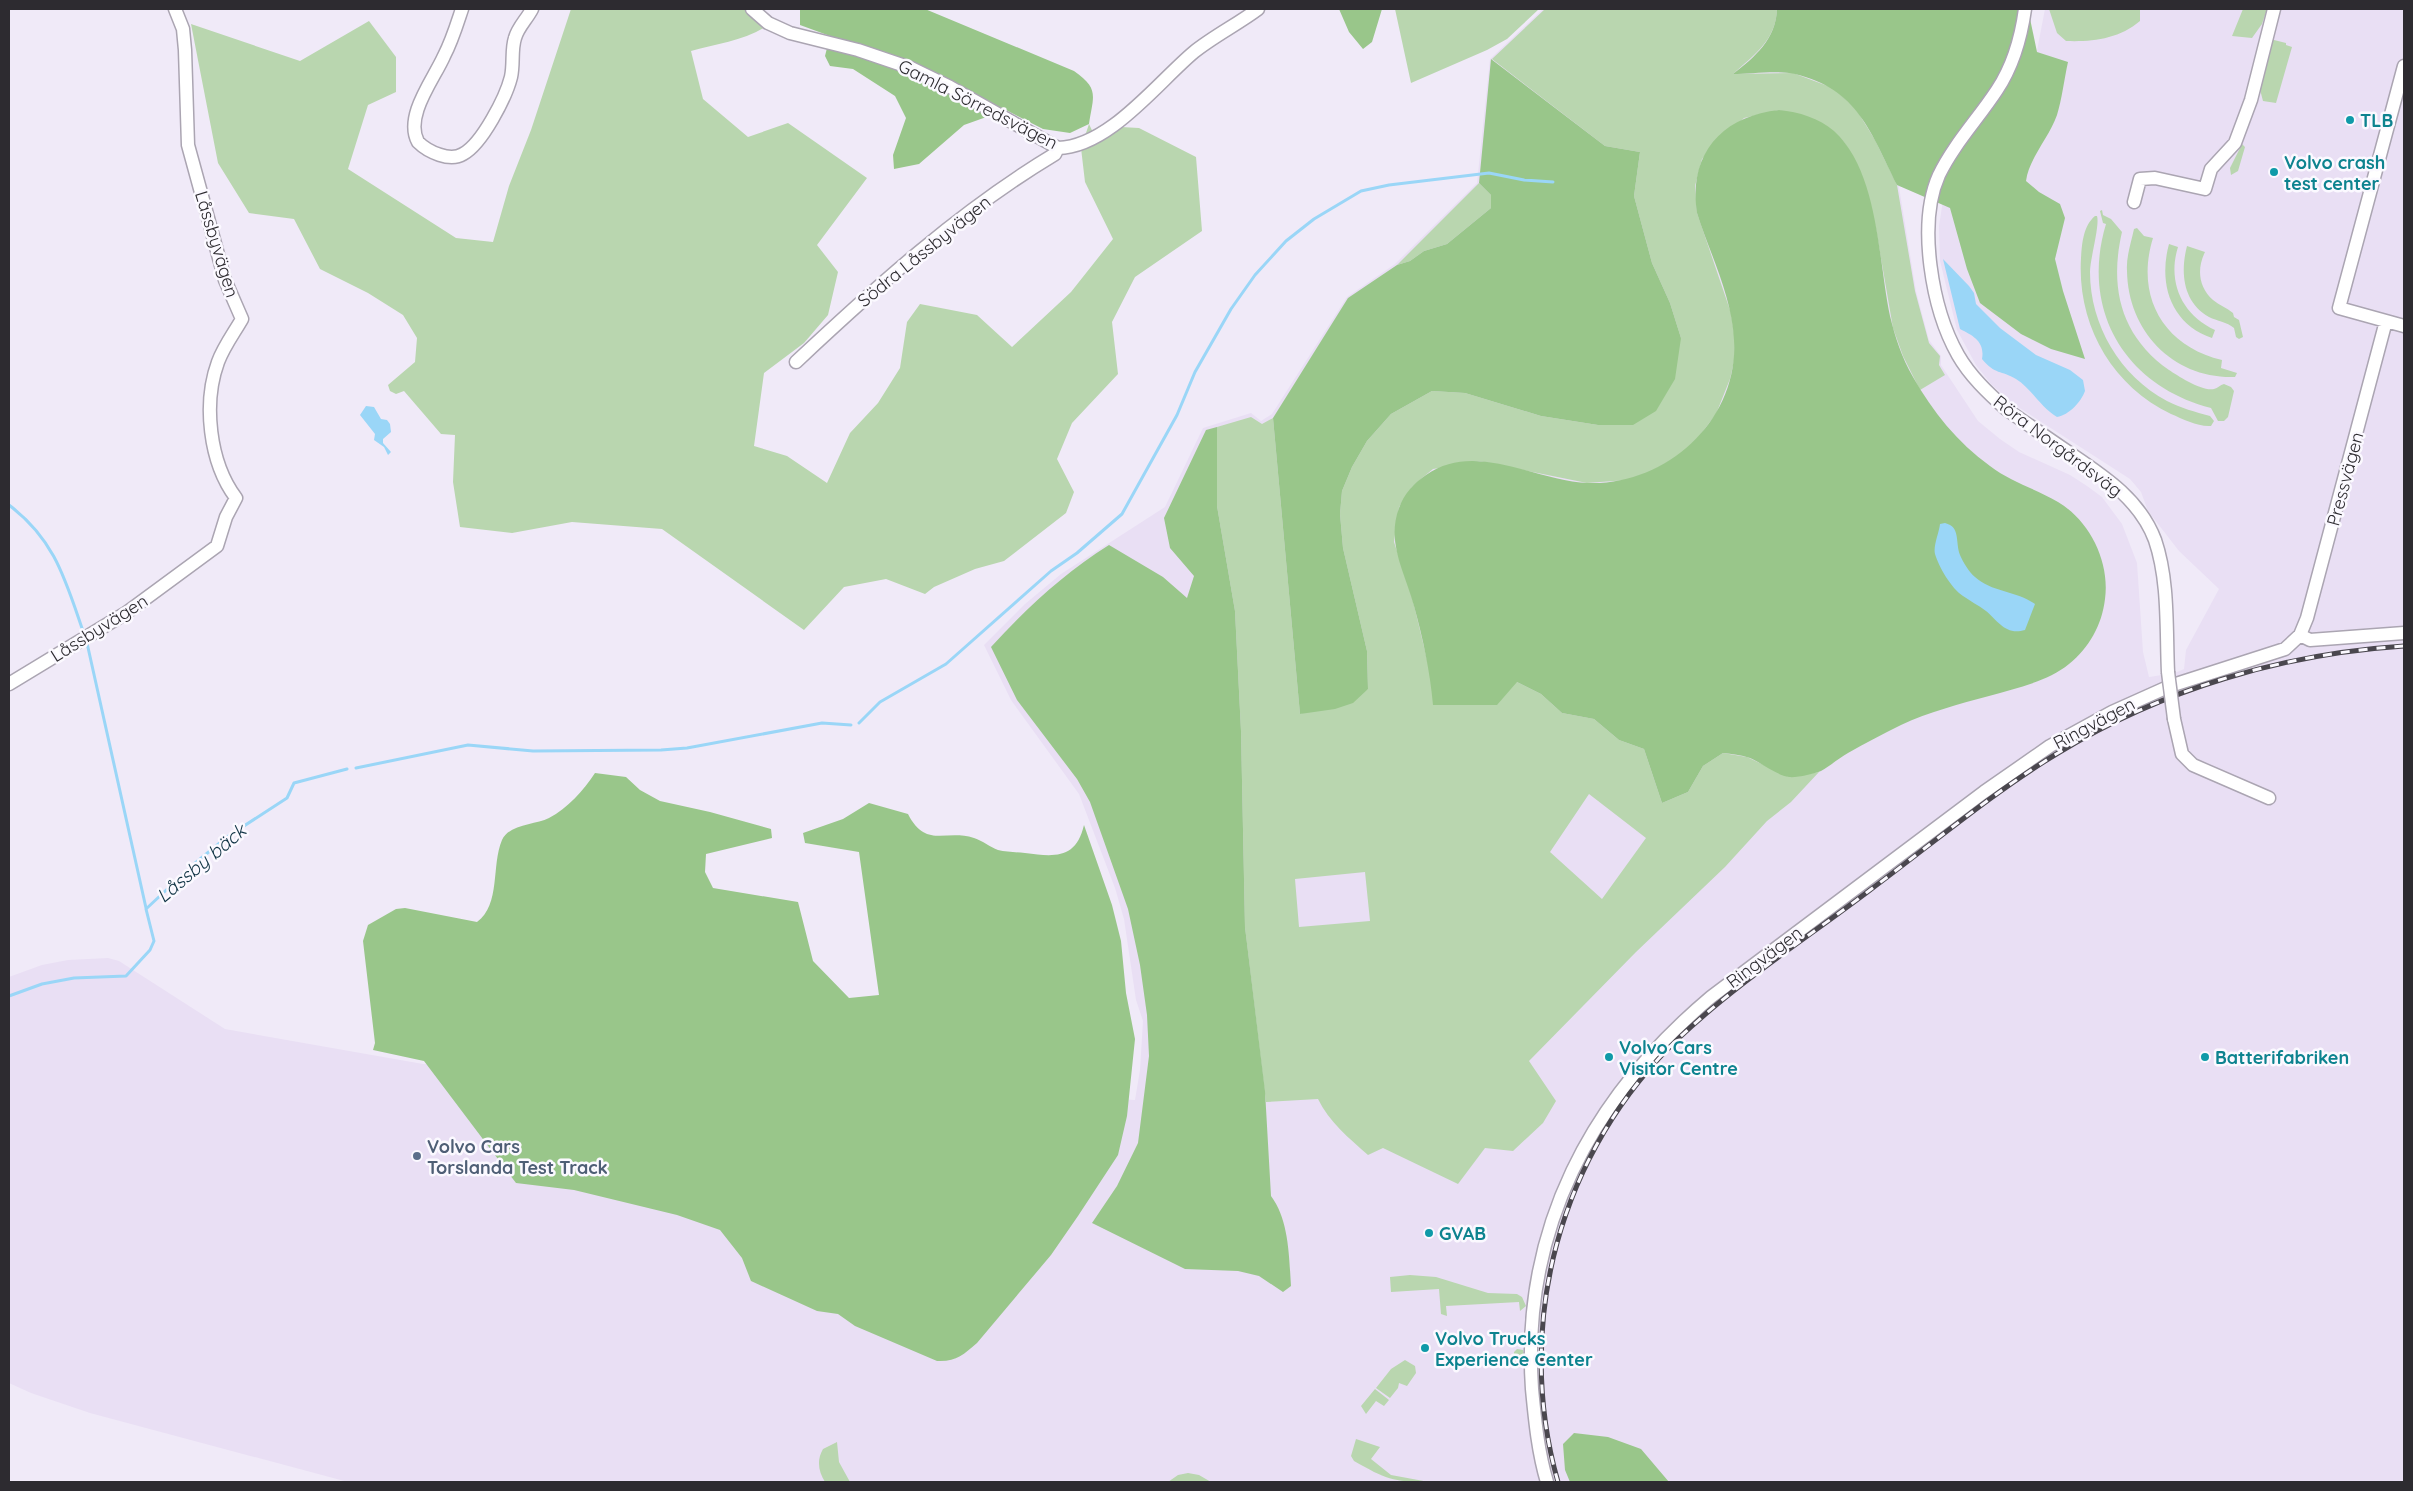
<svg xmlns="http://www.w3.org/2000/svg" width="2413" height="1491" font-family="Quicksand,sans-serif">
  <rect width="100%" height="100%" fill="#f0eaf8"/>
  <!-- built -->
  <path fill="#e9dff4" d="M1543 9H2000L1915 181 1899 187 1916 291 1929 340 1941 356V365L1978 421 2000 439 2019 452 2070 475 2087 486 2102 497 2122 524 2137 563 2143 652 2149 677 2175 673 2184 669 2186 650 2219 589 2179 551 2148 511 2141 492 2130 479 2015 405 1991 384 1976 365 1957 330 1940 261 1939 226 1943 200 2035 61 2045 9H2404V1482H348L90 1413 31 1393 9 1383V977L42 965 68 960 108 958 119 961 225 1029 423 1064 545 1065 932 1090 1135 1100 1140 1070 1143 1021 1136 1000 1124 919 1115 888 1079 794 1011 700 984 645 1025 604 1061 574 1165 507 1203 428 1251 413 1261 421 1272 414 1347 297 1395 264 1477 183 1490 59Z"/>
  <!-- green -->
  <path fill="#b9d6af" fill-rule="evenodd" d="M571 9H761L775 20C751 40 720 43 691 51L703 99 748 137 788 123 867 178 817 245 838 272 828 315 804 343 764 373 754 446 787 456 827 483 850 433 878 403 900 368 907 322 920 304 977 315 1012 347 1071 292 1113 239 1085 182 1081 148 1089 124 1097 141 1121 127 1139 128 1196 157 1202 231 1135 277 1112 322 1118 374 1072 423 1057 459 1074 492 1066 513 1004 561 975 569 934 587 925 594 886 579 844 587 804 630 662 529 572 522 512 533 460 527 453 482 455 435 441 434 404 391 396 394 390 391 388 385 415 362 417 338 403 315 368 293 320 269 294 219 249 213 218 163 191 24 300 61 369 21 396 57V92L368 105 348 169 456 238 493 242 509 186 531 130Z
    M1395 9H1539L1507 39 1487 50 1411 83Z
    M1545 9H1777C1776 40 1754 55 1733 74L1793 73 1833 88 1856 109 1875 140 1897 185 1915 291 1929 343 1940 356 1939 365 1945 375 1920 390 1903 356 1893 328 1876 229 1866 188 1852 155 1844 142 1779 110 1744 118 1702 159 1695 186 1697 213 1731 313 1735 340 1734 361 1730 379 1716 414 1697 439 1679 456 1648 473 1627 480 1587 483 1479 461 1433 469 1422 478 1412 487 1399 507 1394 542 1412 597 1430 672 1517 682 1541 694 1562 713 1594 719 1619 740 1644 749 1662 803 1688 792 1703 766 1723 753 1747 757 1789 777 1819 772 1791 802 1767 821 1725 867 1636 952 1529 1061 1556 1101 1543 1123 1513 1151 1485 1148 1458 1184 1383 1148 1368 1155C1349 1138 1329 1122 1318 1099L1266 1102 1245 927 1241 731 1235 611 1217 506V427L1251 417 1262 424 1273 418 1300 714 1368 689 1367 651 1343 548 1340 514 1342 491 1352 467 1367 441 1391 414 1432 391 1465 393 1541 416 1598 425 1681 338 1670 303 1652 263 1634 196 1640 152 1605 146 1492 59ZM1589 794 1646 838 1602 899 1550 852ZM1365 872 1370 921 1299 927 1295 879Z
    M2049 9H2140V21C2119 39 2092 42 2066 41L2057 33Z
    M2243 9H2267L2262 24 2252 38 2232 36Z
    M2270 39 2286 43V45L2292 47 2276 103 2263 101 2258 82Z
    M2242 144 2245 147 2238 171 2231 175 2230 168Z
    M1479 183 1491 195V208L1447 244 1424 251 1410 261 1397 265Z
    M2102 210 2103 215 2111 219 2122 232C2109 288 2121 336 2169 370 2178 376 2203 392 2214 389 2218 388 2220 385 2224 384L2231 387 2234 391 2228 417 2224 421H2218L2211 408C2125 386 2080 310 2106 224L2103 223 2100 211Z
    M2095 216H2097C2100 225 2090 259 2090 272 2090 325 2120 376 2167 401 2181 408 2195 412 2210 416L2214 421 2211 426C2198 427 2183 419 2171 414 2111 385 2077 324 2081 258 2082 244 2083 226 2095 216Z
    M2137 228 2144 236 2153 238C2135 296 2163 346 2222 360L2221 368 2237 373 2235 377C2174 379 2128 332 2127 271 2126 257 2131 243 2134 229Z
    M2169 244 2178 247C2167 282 2182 315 2215 330L2212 338C2171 324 2158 284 2169 244Z
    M2187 246 2205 252C2197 268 2198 287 2213 300 2219 305 2227 308 2233 313L2234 317 2239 320 2243 337 2239 339 2236 337 2234 328C2227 322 2217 321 2209 317 2183 302 2180 273 2187 246Z
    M1410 1275 1436 1277 1488 1293 1517 1294 1522 1297 1526 1306 1520 1311 1519 1302 1446 1306 1447 1316 1441 1314 1439 1289 1391 1292 1390 1277Z
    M1517 1349 1523 1350 1525 1358 1523 1365 1518 1368 1513 1367 1514 1352Z
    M1405 1360 1415 1366 1416 1373 1407 1386 1399 1383 1398 1388 1390 1398 1376 1388 1391 1369Z
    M1375 1389 1389 1400 1384 1406 1376 1401 1366 1414 1361 1406Z
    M1356 1439 1380 1447 1371 1459 1391 1475 1429 1482C1392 1482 1386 1479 1354 1461L1351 1456Z
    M837 1442 839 1462 850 1482H825C819 1472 816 1461 823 1449Z
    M1188 1473 1199 1475 1211 1482H1168L1178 1475Z"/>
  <!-- forest -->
  <path fill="#99c68a" d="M800 9H925L1074 71C1100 89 1093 96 1089 124L1070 133 1043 129 1006 110 964 125 919 164 894 169 893 155 906 118 895 96 853 69 830 66 825 56 830 36 800 25Z
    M1339 9H1382L1372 42 1363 49 1349 32Z
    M1777 9H2028L2037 52 2068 62C2064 80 2062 99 2057 115 2049 138 2029 158 2026 181L2039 192 2060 204 2065 218 2055 259 2063 291 2085 359 2051 349 2021 334 1980 303 1967 269 1950 208 1897 185C1871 133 1858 89 1795 74 1778 70 1750 74 1733 74 1755 57 1776 39 1777 9Z
    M1491 59 1605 146 1640 152 1634 196 1652 263 1670 303 1681 338 1675 379 1656 411 1633 425H1598L1541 416 1465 393 1432 391 1391 414 1367 441 1352 467 1342 491 1340 514 1343 548 1367 651 1368 689 1353 703 1335 709 1300 714 1273 418 1348 298 1397 265 1410 261 1424 251 1447 244 1491 208V195L1479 183Z
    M1779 110C1799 112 1819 118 1834 131 1879 172 1878 260 1890 316 1895 337 1902 358 1913 377 1933 412 1957 442 1990 466 2011 482 2036 489 2058 502 2090 521 2110 562 2105 599 2102 625 2089 648 2069 664 2047 682 2016 688 1989 696 1959 704 1929 712 1901 725 1883 734 1865 743 1848 753 1839 758 1830 766 1821 771 1814 774 1796 778 1789 777 1776 775 1762 763 1750 758 1741 755 1732 754 1723 753L1703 766 1688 792 1662 803 1644 749 1619 740 1594 719 1562 713 1541 694 1517 682 1497 705H1433C1430 671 1423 639 1414 606 1405 572 1386 543 1399 508 1404 494 1414 483 1426 475 1475 440 1535 481 1588 483 1666 486 1739 420 1734 340 1732 296 1710 254 1697 213 1688 154 1722 116 1779 110Z
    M1217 427V506L1235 611 1241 731 1245 927 1265 1091 1271 1196C1289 1220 1289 1256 1291 1286L1283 1292 1259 1276 1238 1271 1185 1269 1092 1223 1117 1186 1138 1143 1149 1056 1147 1015 1140 965 1128 909 1090 802 1077 779 1017 700 991 647C1026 609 1064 573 1109 545L1163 577 1187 598 1194 576 1170 548 1164 518 1206 430Z
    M595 773 626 777 640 790 660 801 710 812 771 829 772 838 706 854 705 872 713 888 798 902 813 961 849 998 879 995 859 852 805 843 803 833 843 819 869 803 908 814C926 849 945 829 974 838 983 841 990 847 998 850 1006 852 1016 852 1025 853 1055 857 1076 859 1084 825L1112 905 1121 941 1126 993 1135 1039 1127 1116 1118 1155 1078 1216 1051 1255 977 1343C963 1355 956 1362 937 1361L855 1326 838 1314 817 1311 751 1281 742 1258 720 1230 677 1215 574 1190 516 1183 424 1061 373 1050 375 1043 363 941 368 925 396 909 405 908 477 922C501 904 491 866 502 840 509 824 535 825 549 818 568 808 583 791 595 773Z
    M1574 1433 1608 1437 1641 1449 1669 1482H1570L1565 1470 1563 1444Z"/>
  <!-- water -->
  <path fill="#9ad6f7" d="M1943 259 1969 286 1974 293 1976 304 2000 328 2036 355 2070 370 2083 380 2085 391C2081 402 2069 415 2057 417 2040 407 2032 389 2016 379 2001 370 1995 375 1982 359 1985 342 1974 336 1960 329Z
    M366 406 374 407 381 419 387 420 390 424 391 432 383 439V443L391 452 388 455 384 447 374 440 375 434 360 415Z
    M1945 523C1961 527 1955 542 1960 555 1963 562 1969 572 1975 577 1991 592 2017 591 2035 604L2025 630C2006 636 1998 621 1986 611 1978 605 1970 601 1963 596 1951 588 1939 567 1935 554 1933 546 1939 533 1940 524Z"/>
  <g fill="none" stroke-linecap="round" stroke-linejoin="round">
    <!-- stream -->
    <path stroke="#9ad6f7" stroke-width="3" d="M9 505C55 540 65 579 83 631
      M87 643 146 908
      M859 723 880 702 946 664 1051 571 1077 553 1122 514 1177 415 1195 372 1231 309 1255 275 1286 241 1314 219 1361 191 1389 185 1489 173 1524 180 1553 182
      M356 768 468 745 533 751 661 750 687 748 822 723 851 725
      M9 996 42 984 74 978 126 976 150 950 154 941 146 909 194 864 227 837 287 798 294 783 347 769"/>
    <!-- minor casing -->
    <g stroke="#aba5b2" stroke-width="15">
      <path id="minor" d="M462 9C457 24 452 41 444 56 434 79 404 116 418 142 428 152 450 162 463 154 482 144 506 97 511 77 514 64 511 50 515 38 518 27 527 19 532 9
        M752 9 768 23 790 33 858 50 911 68 950 87 1058 148C1109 147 1158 82 1194 52 1214 36 1238 24 1258 9
        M2025 9C2021 38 2013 66 1997 90 1978 119 1954 144 1939 175 1917 224 1932 309 1958 355 1970 376 1988 393 2006 409 2027 424 2049 439 2071 454 2105 477 2140 500 2155 540 2169 581 2166 629 2168 672
        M2404 66 2339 308 2404 326
        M2134 202 2140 179 2155 178 2205 189 2211 169 2235 143 2251 100 2274 9
        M796 362C876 287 960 211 1055 154L1058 148
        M2300 635 2310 640 2404 633
        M9 684 126 613 217 546 226 517 236 498C209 462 203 403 218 362 224 346 234 333 242 319L225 280 188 145 185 50 183 29 175 9
        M2174 719 2182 754 2193 765 2269 798
        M1547 1482C1538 1452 1535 1420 1532 1389 1521 1229 1591 1098 1711 997L1984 792 2050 746 2112 712 2170 686 2285 649 2300 635 2307 618 2386 321"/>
    </g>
    <!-- minor -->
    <use href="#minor" stroke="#fff" stroke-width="12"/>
    <!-- rail casing -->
    <g stroke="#4a474e" stroke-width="5">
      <path id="rail" d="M1558 1482C1513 1324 1560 1150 1680 1037 1738 982 1807 938 1870 890 1932 844 1992 793 2058 753 2163 689 2282 654 2404 646"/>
    </g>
    <!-- rail -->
    <use href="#rail" stroke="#fbf9ff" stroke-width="3" stroke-dasharray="9" stroke-linecap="butt"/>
    <!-- minor-bridge casing -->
    <g stroke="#aba5b2" stroke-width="15" stroke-linecap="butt">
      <path id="minor-bridge" d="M2168 672 2174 719"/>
    </g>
    <!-- minor-bridge -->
    <use href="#minor-bridge" stroke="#fff" stroke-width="12"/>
  </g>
  <!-- markers -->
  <g fill="#0f9aa8" stroke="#fbf9ff" stroke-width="2">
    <circle cx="2350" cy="120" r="5"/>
    <circle cx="2274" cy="172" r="5"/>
    <circle cx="1609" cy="1057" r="5"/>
    <circle cx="2205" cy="1057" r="5"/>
    <circle cx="1429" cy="1233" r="5"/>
    <circle cx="1425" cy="1348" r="5"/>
  </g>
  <circle fill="#5c6f8a" stroke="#fbf9ff" stroke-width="2" cx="417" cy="1156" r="5"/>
  <g text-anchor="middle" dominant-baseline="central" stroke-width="5" stroke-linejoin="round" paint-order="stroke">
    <!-- street labels -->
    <g font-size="18" fill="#2d2b30" stroke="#fbf9ff">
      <text transform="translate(978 104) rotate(27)">Gamla Sörredsvägen</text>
      <text transform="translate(217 244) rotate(73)">Låssbyvägen</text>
      <text transform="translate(924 251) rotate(-39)">Södra Låssbyvägen</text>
      <text transform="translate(2058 446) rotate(37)">Röra Norgårdsväg</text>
      <text transform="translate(2345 479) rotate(-75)">Pressvägen</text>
      <text transform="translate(99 628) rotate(-32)">Låssbyvägen</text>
      <text transform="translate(2094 723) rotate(-28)">Ringvägen</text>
      <text transform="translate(1764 957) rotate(-37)">Ringvägen</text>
    </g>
    <!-- culture labels -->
    <g font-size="18" font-weight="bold" fill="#0d838f" stroke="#fbf9ff" text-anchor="start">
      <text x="2360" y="120">TLB</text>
      <text x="2284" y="162">Volvo crash<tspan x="2284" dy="21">test center</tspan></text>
      <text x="1619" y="1047">Volvo Cars<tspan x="1619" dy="21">Visitor Centre</tspan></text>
      <text x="2215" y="1057">Batterifabriken</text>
      <text x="1439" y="1233">GVAB</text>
      <text x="1435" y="1338">Volvo Trucks<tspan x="1435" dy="21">Experience Center</tspan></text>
    </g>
    <!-- service labels -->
    <g font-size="18" font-weight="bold" fill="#4e5e75" stroke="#fbf9ff" text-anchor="start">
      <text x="427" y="1146">Volvo Cars<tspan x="427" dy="21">Torslanda Test Track</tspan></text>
    </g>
    <!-- water labels -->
    <g font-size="19" font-style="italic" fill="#0f3344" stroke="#fbf9ff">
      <text transform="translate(201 863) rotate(-40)">Låssby bäck</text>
    </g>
  </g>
  <!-- border -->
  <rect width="2413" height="1491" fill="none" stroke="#2d2b30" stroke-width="20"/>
</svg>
